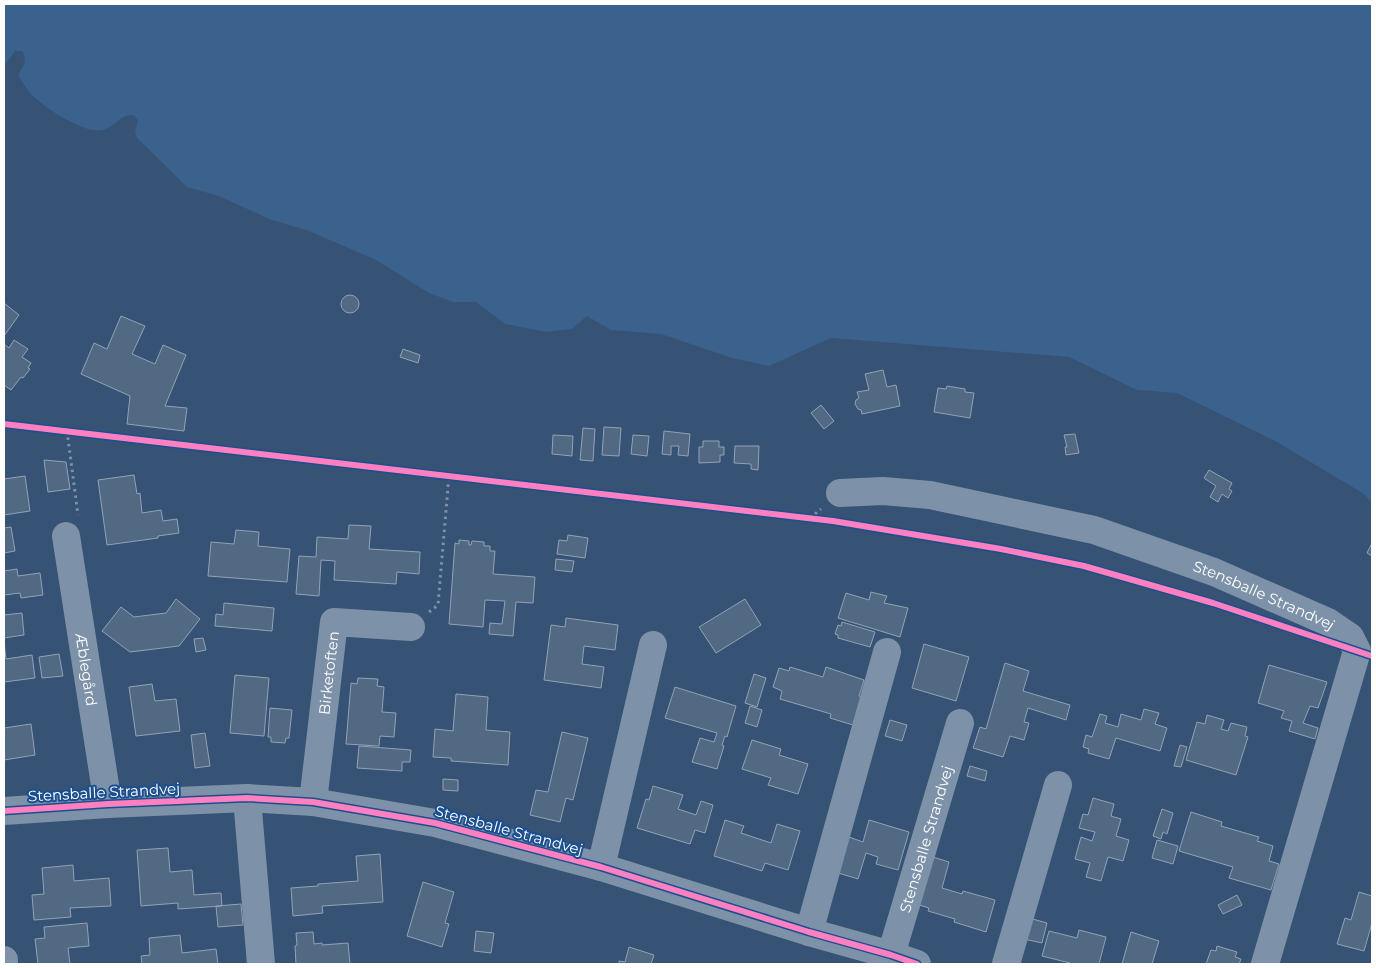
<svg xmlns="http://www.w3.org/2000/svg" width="1376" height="968" font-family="Montserrat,sans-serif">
  <rect width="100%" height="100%" fill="#365274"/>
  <!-- water -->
  <path fill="#3b618d" d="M4 4H1372V503L1364 494 1277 442 1177 393 1137 390 1069 357 831 338 769 366 732 358 661 334 611 330 587 316 572 329 546 332 505 324 476 302H453L429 293 376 260 309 231 269 219 219 196 187 187 137 138 135 131 138 120 133 115C118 115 116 127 103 130 83 134 45 108 31 94 26 89 22 81 18 75 23 67 28 60 22 51H15L4 66Z"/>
  <!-- building -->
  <path fill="#526984" stroke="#92a2b6" d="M341 304a9 9 0 1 1 18 0a9 9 0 1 1-18 0Z
    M4 303 19 315 4 336Z
    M121 316 145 326 132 354 155 364 163 345 186 355 165 406 187 408 184 431 127 424 130 396 81 374 94 343 107 349Z
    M14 340 28 349 22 357 31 363 28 368 30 369 23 378 21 377 11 390 4 385V344L9 348Z
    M403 349 420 355 418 363 400 357Z
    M883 370 887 387 896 385 900 406 862 414 861 410 858 409 855 404 856 400 859 398 857 392 869 390 865 374Z
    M947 386 965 389V392L974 393 970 418 934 412 938 388 946 389Z
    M821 405 834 421 824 429 811 413Z
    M604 427 621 428 619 456 602 455Z
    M583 428 595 429 593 461 580 460Z
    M664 431 690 434 688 456 678 455 679 446H671V455L662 454Z
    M1075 434 1079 453 1066 455 1065 447H1067L1064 435Z
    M553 435 573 436 572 456 552 454Z
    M633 435 649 436 647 456 631 454Z
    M703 441H719V447H724V455H720V462L699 463V447H703Z
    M735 446H759L758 470 751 469V464L734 463Z
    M44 460 66 462 70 489 48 492Z
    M1209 470 1232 483 1229 489 1232 491 1228 498 1222 494 1218 502 1210 497 1216 486 1204 478Z
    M134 475 137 494 140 493 142 513 161 510 163 521 177 519 179 533 158 536V538L107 545 98 480Z
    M25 476 30 511 4 515V479Z
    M349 525 371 526 369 549 420 552 419 574 397 572 396 584 334 580 335 561 321 560 319 596 296 594 299 556 316 557 317 537 348 539Z
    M11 527 15 551 4 553V528Z
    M236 530 259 532 258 546 290 549 287 582 208 576 211 542 234 544Z
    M568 535 588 538 585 558 557 554 559 540 567 541Z
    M459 540 469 541V545H471L472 541 484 542V546H490V551H495L493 574 535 577 533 603 516 602 513 636 489 634 490 623 502 624 505 601 485 600 483 627 449 624 455 543 459 544Z
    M1372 543V556L1367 553Z
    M556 559 574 561 572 572 555 570Z
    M17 569 18 576 40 573 43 595 21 598 20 593 4 595V571Z
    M871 592 887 596 884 603 908 608 900 637 838 618 846 593 869 600Z
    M176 599 200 619 179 646 130 652 102 631 121 607 134 617 166 613Z
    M745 599 761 625 716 653 699 627Z
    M224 603 274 608 272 631 215 626 216 614 223 615Z
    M22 613 24 635 4 638V615Z
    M566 618 618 625 615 650 584 646 582 664 604 667 601 688 544 680 551 625 565 627Z
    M842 622 875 632 870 647 838 638V635L835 634 838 625 841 626Z
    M203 638 206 650 196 652 194 639Z
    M4 641 6 659 32 655 35 678 4 682Z
    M924 644 969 657 956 701 912 688Z
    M59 654 63 676 42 678 39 657Z
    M1005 663 1029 671 1023 691 1070 705 1066 720 1028 708 1024 722 1029 723 1024 740 1010 736 1003 757 973 748 980 727 986 729Z
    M1269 665 1327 682 1318 708 1310 706 1303 723 1318 728 1315 739 1289 731 1292 721 1281 718 1284 711 1258 703Z
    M790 667 823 677 826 667 864 680 859 696 862 697 853 725 830 718 831 714 780 699 782 691 773 687 779 668 789 671Z
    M754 674 766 678 757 707 745 703Z
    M235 675 269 678 264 736 230 733Z
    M358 678 378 679 377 686 384 687 382 712 396 713 394 737 380 736 379 746 346 744 351 683 357 684Z
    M152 684 155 701 176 699 180 731 136 736 129 687Z
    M675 687 736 706 727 737 725 736 722 745 724 746 717 769 692 762 700 738 714 742 717 733 665 718Z
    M456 694 488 697 486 730 510 732 508 765 451 761V758L433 757 435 729 453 731Z
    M750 706 762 710 757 727 745 723Z
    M270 708 292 710 289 738H286L285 743 271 742V737H268Z
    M1144 709 1159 713 1155 724 1167 728 1160 751 1116 738 1109 759 1088 753 1089 749 1083 747 1086 735 1092 737 1100 714 1107 716 1105 723 1118 727 1121 714 1141 720Z
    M1207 715 1224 720 1221 729 1228 731 1231 723 1247 727 1245 736 1248 737 1236 775 1186 760 1197 722 1205 724Z
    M890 720 907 725 902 741 885 736Z
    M31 724 35 755 4 760V728Z
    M562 732 588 738 573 800 566 798 560 822 530 815 536 790 548 792Z
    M205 733 210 766 195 768 191 735Z
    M752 740 781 749 779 755 808 764 798 794 768 785 771 778 742 769Z
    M1180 745 1187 747 1181 767 1174 766Z
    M359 746 411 750 410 762H402V771L357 768Z
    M970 766 987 771 985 781 967 776Z
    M443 779 458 780V791L443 790Z
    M653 786 683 795 678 809 696 815 701 801 713 805 705 833 695 830 690 844 637 828 646 799 649 800Z
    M1093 798 1114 804 1111 816 1121 819 1116 836 1129 840 1123 861 1108 857 1101 881 1086 877 1090 863 1075 859 1081 837 1092 841 1095 832 1079 828 1083 814 1088 815Z
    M1162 809 1173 813 1167 834 1163 832 1161 839 1153 836Z
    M1191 812 1222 822 1221 826 1259 837 1257 841 1273 846 1269 861 1279 864 1271 890 1229 878 1233 867 1179 851Z
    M725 820 744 826 741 833 771 843 777 824 800 831 788 870 765 863 762 871 714 856Z
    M869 820 909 832 898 870 876 864 878 857 866 853 858 879 835 872 846 836 863 842Z
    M1157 840 1178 846 1173 864 1152 858Z
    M168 848 170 872 192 870 194 895 221 893 222 906 178 909V903L141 906 137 850Z
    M380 854 383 902 322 906 323 913 293 916 291 888 318 886V884L358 881 356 856Z
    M933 857 949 862 942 888 962 894 963 891 995 900 986 932 954 922 955 919 928 911 929 908 919 905Z
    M73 865 74 881 109 878 111 906 70 908 71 917 34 920 32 895 44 894 42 868Z
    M423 882 454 892 445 923 449 924 442 947 407 936Z
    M1359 892 1372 896V923L1364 951 1337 944 1345 918 1351 920Z
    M1237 895 1242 905 1223 914 1218 905Z
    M241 904 243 925 218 927 216 906Z
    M1029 918 1047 923 1042 943 1024 939Z
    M87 923 89 946 68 948 70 964H38L35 939 45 938 44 927Z
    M1079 930 1106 937 1099 964H1070V963L1042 956 1049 931 1077 938Z
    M476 931 494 933 491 953 474 951Z
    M313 932 314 944 322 943V945L348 943 350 964H296L295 946 297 945 296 933Z
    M1131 932 1159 941 1152 964H1122Z
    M180 935 182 953 216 949 218 964H142L141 956 150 955 149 938Z
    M1217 946 1237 952 1235 957 1241 959 1239 964H1206L1211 950 1216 951Z
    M629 947 654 955 651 964H619V961L625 962Z"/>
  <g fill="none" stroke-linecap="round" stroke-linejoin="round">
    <!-- path -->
    <path stroke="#7d92a8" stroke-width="3" stroke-dasharray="2.5 4" stroke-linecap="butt" d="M67 431 78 515
      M810 518 821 509
      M429 612 438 605 449 475"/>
    <!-- minor -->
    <g stroke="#7d92a8" stroke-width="28">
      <path id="s1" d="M840 493 883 491 930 495 1094 530 1214 572 1328 622 1350 637 1357 651 1265 964"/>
      <path id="s2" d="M66 536 108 804"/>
      <path d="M247 798 261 964"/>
      <path id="s3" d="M313 802 334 622 411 627"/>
      <path d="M4 811 108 804 247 798 313 802 435 823 601 867 809 932 891 955 917 964"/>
      <path d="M601 867 653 645"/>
      <path d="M809 932 887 652"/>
      <path id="s4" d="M891 955 960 723"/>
      <path d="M4 960V964"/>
      <path d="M1006 964 1058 785"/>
    </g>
    <!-- cycleway casing -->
    <g stroke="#1b4f8f" stroke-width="9">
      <path id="cycleway" d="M4 424 833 521 1001 549 1084 566 1213 603 1372 656
        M4 811 108 804 247 798 313 802 435 823 601 867 809 932 891 955 917 964"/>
    </g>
    <!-- cycleway -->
    <use href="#cycleway" stroke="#ff80c0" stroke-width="6"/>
  </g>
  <g text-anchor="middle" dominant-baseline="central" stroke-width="4" stroke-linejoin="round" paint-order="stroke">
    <!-- street labels -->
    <g font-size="15" fill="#fff" stroke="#1b4f8f">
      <text stroke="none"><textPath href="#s1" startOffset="440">Stensballe Strandvej</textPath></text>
      <text stroke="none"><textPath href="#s2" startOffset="135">Æblegård</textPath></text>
      <text stroke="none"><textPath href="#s3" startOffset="130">Birketoften</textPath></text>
      <text transform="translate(104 792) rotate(-3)">Stensballe Strandvej</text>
      <text transform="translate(509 830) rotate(15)">Stensballe Strandvej</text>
      <text stroke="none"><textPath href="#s4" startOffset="121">Stensballe Strandvej</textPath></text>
    </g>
  </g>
  <!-- border -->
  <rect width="1376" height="968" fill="none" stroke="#ffffff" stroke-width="10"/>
</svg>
